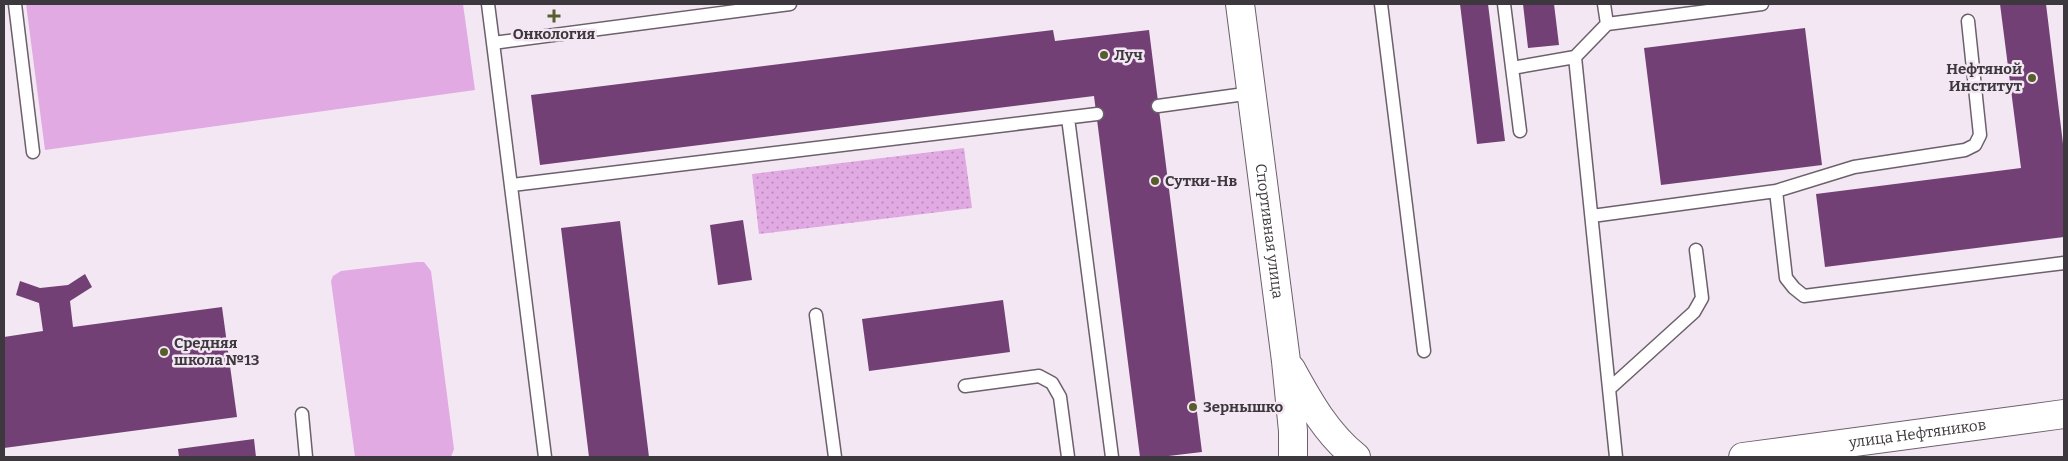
<svg xmlns="http://www.w3.org/2000/svg" width="2068" height="461" font-family="Bitter,serif">
  <defs>
    <pattern id="park-dots" width="8" height="8" patternUnits="userSpaceOnUse" patternTransform="scale(1.25)"><rect width="8" height="8" fill="#e1aae3"/><path d="M2 2h.1M6 6h.1" fill="none" stroke="#b88bb9" stroke-width="1.8" stroke-linecap="round"/></pattern>
  </defs>
  <rect width="100%" height="100%" fill="#f4e7f4"/>
  <!-- grass -->
  <path fill="#e1aae3" d="M26 4H463L475 90 45 150Z
    M417 262H424L431 271 454 449 451 457H355L331 281 333 276 341 271Z"/>
  <!-- park -->
  <path fill="url(#park-dots)" d="M964 148 972 208 759 234 752 174Z"/>
  <!-- building -->
  <path fill="#724075" d="M1460 4H1488L1505 141 1477 144Z
    M1523 4H1554L1559 45 1528 48Z
    M2000 4H2046L2064 152V237L1825 267 1816 194 2021 168Z
    M1805 28 1822 165 1661 185 1644 48Z
    M1053 30 1055 41 1149 30 1202 452 1160 457H1140L1094 96 540 165 531 95Z
    M743 220 752 280 718 285 710 225Z
    M620 221 649 457H589L561 228Z
    M85 274 92 287 70 301 73 327 222 307 237 417 4 448V337L43 331 39 303 16 295 20 281 40 288 68 285Z
    M1003 300 1010 352 869 371 862 319Z
    M254 439 256 457H179L178 449Z"/>
  <g fill="none" stroke-linecap="round" stroke-linejoin="round">
    <!-- service casing -->
    <g stroke="#6b606b" stroke-width="15">
      <path id="service" d="M15 4 33 152
        M488 4 493 43 790 4
        M1381 4 1424 351
        M1504 4 1520 131
        M1604 4 1607 24
        M493 43 545 457
        M1512 68 1575 57
        M1158 106 1252 93
        M1068 118 1112 457
        M512 185 1097 114
        M1776 191 1854 167 1965 150 1975 145 1980 135 1968 21
        M1592 216 1776 191 1786 278 1794 288 1804 296 2064 263
        M816 315 835 457
        M965 386 1039 376 1052 383 1060 397 1068 457
        M1609 389 1694 312 1702 298 1696 250
        M302 414 306 457
        M1616 457 1575 57 1607 24 1762 4"/>
    </g>
    <!-- tertiary casing -->
    <g stroke="#6b606b" stroke-width="30">
      <g id="tertiary">
        <path id="s1" d="M1240 4 1286 361 1293 431V457"/>
        <path d="M1291 369C1309 402 1327 434 1356 457"/>
      </g>
    </g>
    <!-- secondary casing -->
    <g stroke="#6b606b" stroke-width="30">
      <g id="secondary">
        <path id="s2" d="M1743 457 2064 414"/>
      </g>
    </g>
    <!-- service -->
    <use href="#service" stroke="#fff" stroke-width="12"/>
    <!-- tertiary -->
    <use href="#tertiary" stroke="#fff" stroke-width="28"/>
    <!-- secondary -->
    <use href="#secondary" stroke="#fff" stroke-width="28"/>
  </g>
  <!-- markers -->
  <g fill="#575d2c" stroke="#f4e7f4" stroke-width="2">
    <path d="M551.5 8.5h5v5h5v5h-5v5h-5v-5h-5v-5h5z"/>
    <circle cx="1104" cy="55" r="5"/>
    <circle cx="2032" cy="78" r="5"/>
    <circle cx="1155" cy="181" r="5"/>
    <circle cx="164" cy="352" r="5"/>
    <circle cx="1193" cy="407" r="5"/>
  </g>
  <g text-anchor="middle" dominant-baseline="central" stroke-width="5" stroke-linejoin="round" paint-order="stroke">
    <!-- poi labels -->
    <g font-size="15" font-weight="bold" fill="#3d383d" stroke="#f4e7f4" text-anchor="start">
      <text x="554" y="34" text-anchor="middle">Онкология</text>
      <text x="1114" y="55">Луч</text>
      <text x="2022" y="69" text-anchor="end">Нефтяной<tspan x="2022" dy="17">Институт</tspan></text>
      <text x="1165" y="181">Сутки-Нв</text>
      <text x="174" y="343">Средняя<tspan x="174" dy="17">школа №13</tspan></text>
      <text x="1203" y="407">Зернышко</text>
    </g>
    <!-- street labels -->
    <g font-size="15" fill="#3d383d" stroke="#f4e7f4">
      <text stroke="none"><textPath href="#s1" startOffset="229">Спортивная улица</textPath></text>
      <text stroke="none"><textPath href="#s2" startOffset="176">улица Нефтяников</textPath></text>
    </g>
  </g>
  <!-- border -->
  <rect width="2068" height="461" fill="none" stroke="#3d383d" stroke-width="10"/>
</svg>
